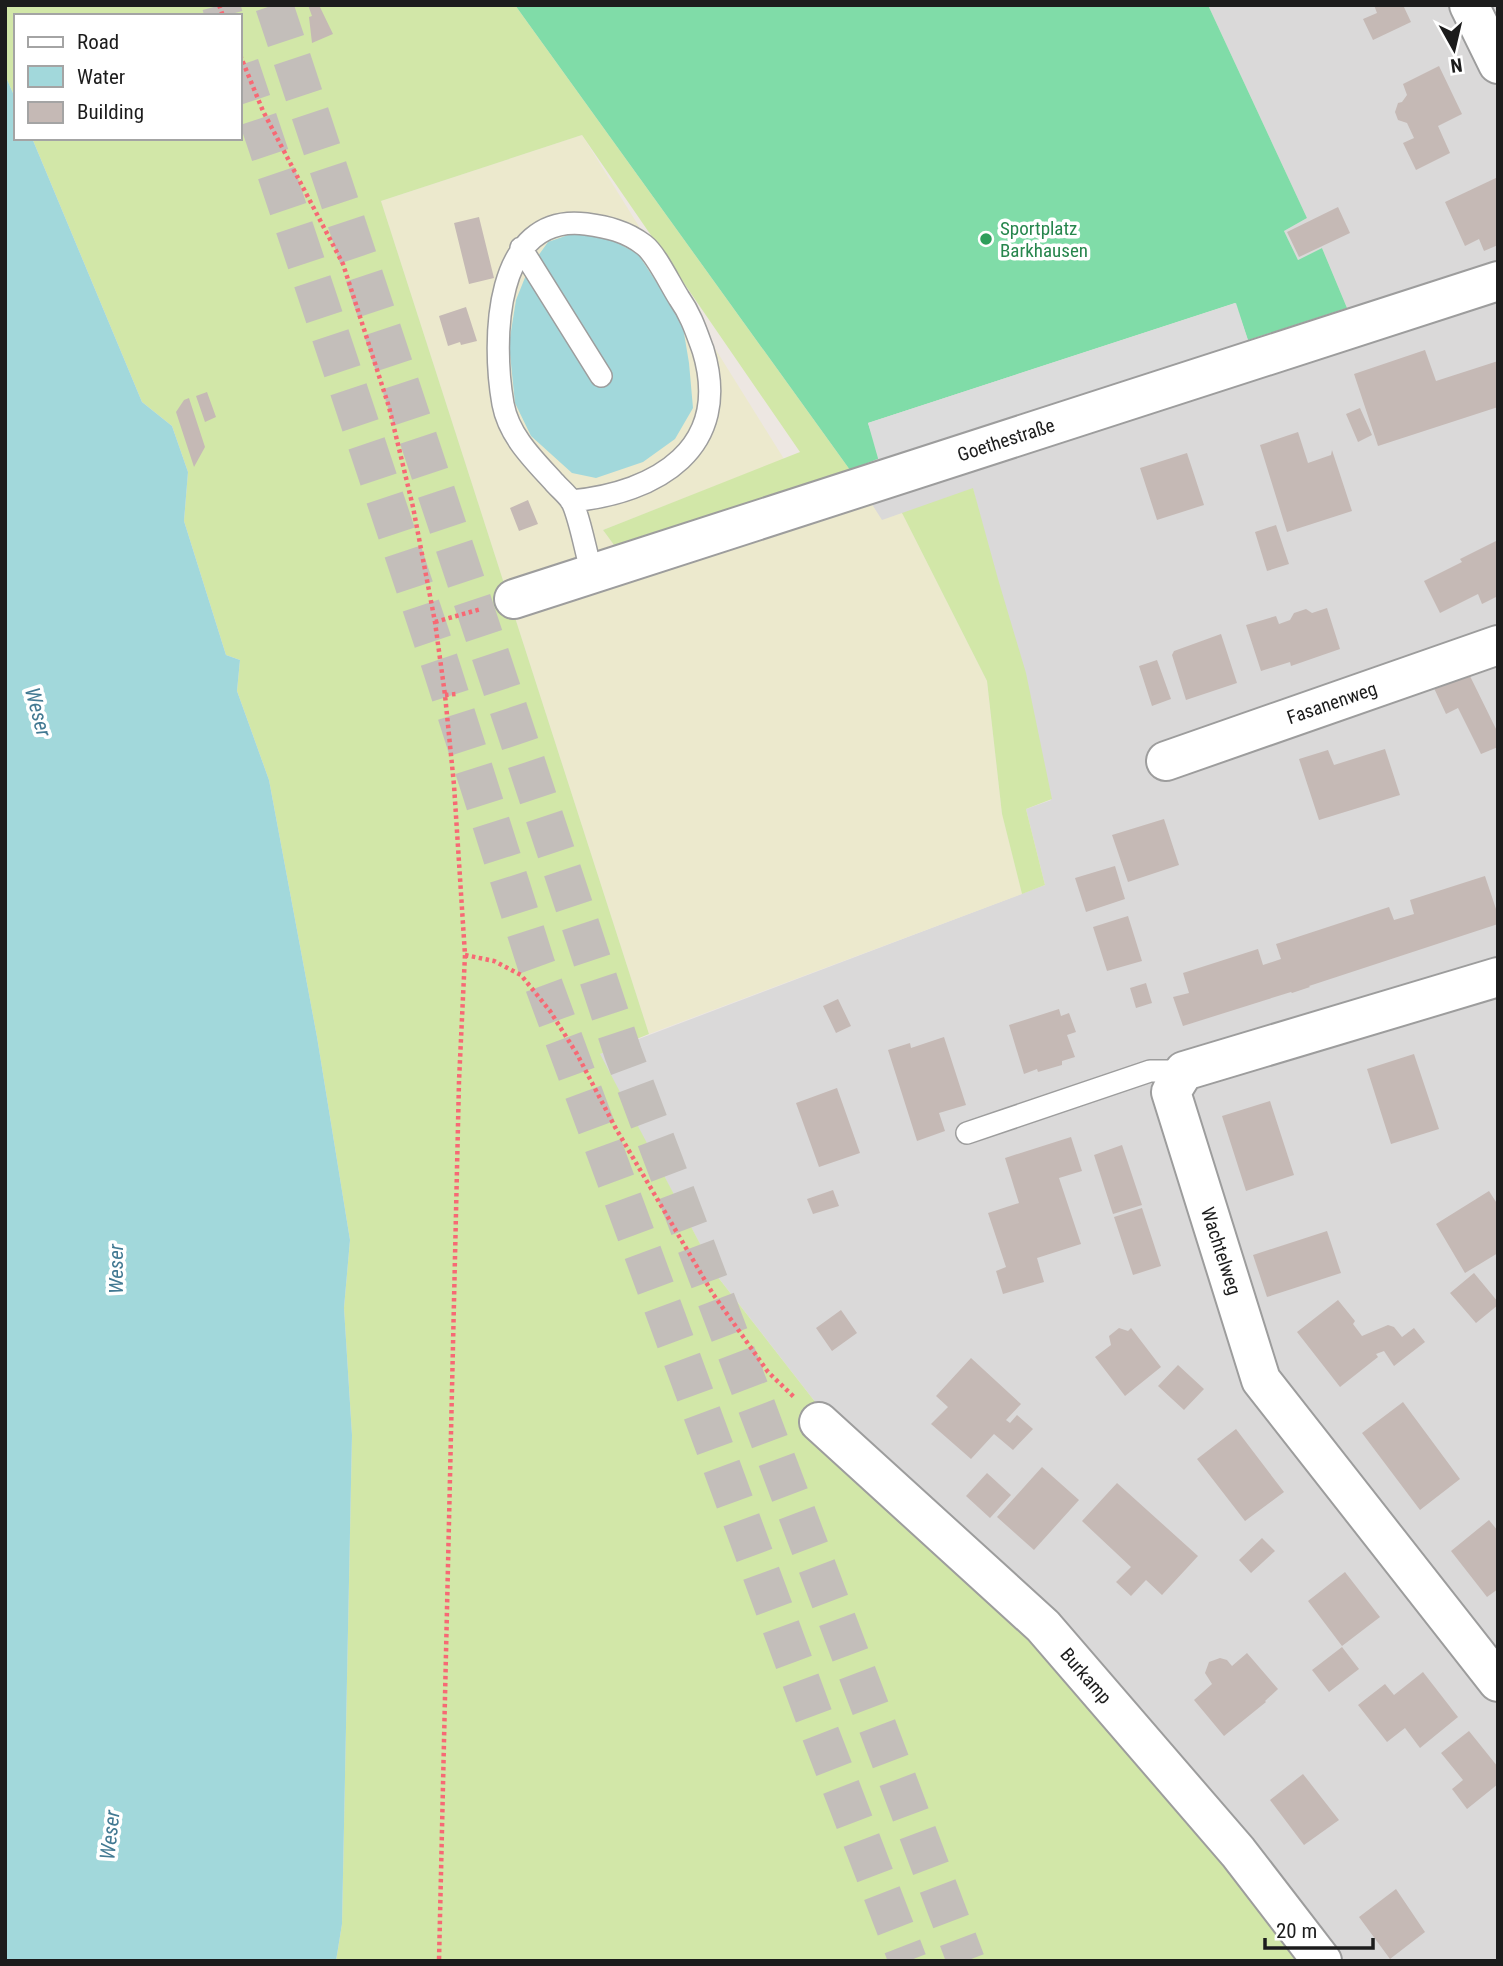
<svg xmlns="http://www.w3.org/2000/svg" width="1503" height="1966" font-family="'Roboto Condensed',sans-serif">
  <rect width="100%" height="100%" fill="#ede7e2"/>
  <!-- residential -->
  <path fill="#dad9d9" d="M1208 5H1498V1961H1332L823 1412 717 1276 599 1054 1045 885 1026 809 1051 800 973 489 882 521 850 470 879 458 868 423 1236 303 1347 308 1322 248 1298 260 1284 231 1307 218Z"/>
  <!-- farmland -->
  <path fill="#ece9cd" d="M582 135 784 459 603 530 614 545 850 470 882 520 902 513 987 681 1002 814 1022 894 649 1034 381 201Z"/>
  <!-- grass -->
  <path fill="#d2e7a8" d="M5 5H515L850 470 614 545 603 530 800 452 582 135 381 201 649 1034 600 1054 717 1276 823 1412 1332 1961H336L342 1924 352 1435 344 1308 350 1240 317 1037 269 780 237 691 240 660 226 655 184 521 188 472 172 426 142 402 32 138H240V16H16V100L5 75Z
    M973 488 998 579 1026 673 1052 799 1026 809 1045 885 1022 894 1002 814 987 681 902 513Z"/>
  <!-- pitch -->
  <path fill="#80dca8" d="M515 5H1208L1307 218 1284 231 1298 260 1322 248 1347 308 1248 340 1235 303 868 423 880 458 850 470Z"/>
  <!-- parking -->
  <path fill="#dcdcdc" d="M1236 303 1255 362 885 483 868 423Z"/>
  <!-- water -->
  <path fill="#a2d8db" d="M5 75 16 100V138H32L142 402 172 426 188 472 184 521 226 655 240 660 237 691 269 780 317 1037 350 1240 344 1308 352 1435 342 1924 336 1961H5Z
    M574 233 610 239 638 254 682 321 689 363 693 408 675 439 643 462 596 478 572 473 531 436 515 403 509 344 516 300 528 270 548 242Z"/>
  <!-- building -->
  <path fill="#c5b9b5" d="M308 5H319L333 34 312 43 309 17 312 16Z
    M1374 5H1403L1411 22 1373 40 1363 19 1377 13Z
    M1439 66 1462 114 1438 126 1450 153 1416 170 1403 143 1414 138 1407 123 1398 120 1395 112 1398 103 1402 102 1407 95 1403 84Z
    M1498 177V245L1484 251 1479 239 1465 246 1445 202Z
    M1338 207 1350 233 1299 257 1287 232Z
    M479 217 494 278 469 284 454 223Z
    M466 307 477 341 461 345 460 342 448 346 439 316Z
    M1425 350 1436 381 1498 361V407L1378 446 1354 374Z
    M207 392 216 417 205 422 196 396Z
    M189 398 205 447 194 467 176 412 184 400Z
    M1360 408 1372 435 1358 442 1346 414Z
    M1298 432 1308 463 1331 455 1332 450 1352 511 1287 532 1260 445Z
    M1187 453 1204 505 1157 520 1140 468Z
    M528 500 538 524 519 531 510 508Z
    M1276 525 1289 564 1267 571 1255 532Z
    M1498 540V596L1482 604 1478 594 1440 613 1424 581 1462 562 1460 559Z
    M1327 608 1340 649 1291 666 1290 662 1261 671 1246 625 1276 616 1279 624 1290 620 1294 613 1306 609 1312 613Z
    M1221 634 1237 683 1186 700 1172 655 1174 651Z
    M1157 660 1171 699 1152 706 1139 666Z
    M1468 672 1498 733V747L1481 754 1458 708 1446 714 1433 686Z
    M1385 749 1400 795 1319 820 1299 759 1328 750 1334 765Z
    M1164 819 1179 865 1128 882 1112 835Z
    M1115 866 1125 899 1086 912 1075 878Z
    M1485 876 1498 915V924L1309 986 1310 987 1292 993 1291 992 1183 1026 1173 997 1189 993 1183 973 1258 949 1263 965 1281 959 1276 944 1389 907 1394 920 1414 914 1410 900Z
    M1128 916 1142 961 1107 971 1093 927Z
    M1146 983 1152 1003 1136 1008 1130 988Z
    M838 999 851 1026 836 1033 823 1006Z
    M1059 1009 1061 1016 1069 1013 1076 1032 1067 1035 1075 1057 1062 1061V1065L1038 1072 1037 1069 1024 1074 1009 1025Z
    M944 1037 966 1105 939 1113 945 1131 917 1141 888 1050 910 1043 911 1048Z
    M1414 1054 1439 1129 1391 1144 1367 1069Z
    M837 1088 860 1153 819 1167 796 1103Z
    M1270 1101 1294 1175 1246 1191 1222 1116Z
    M1071 1137 1082 1171 1059 1178 1081 1244 1037 1258 1044 1282 1003 1294 996 1271 1006 1267 988 1213 1019 1203 1005 1158Z
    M1122 1145 1142 1205 1113 1214 1094 1155Z
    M833 1190 839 1206 813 1214 807 1199Z
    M1489 1191 1498 1205V1253L1465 1273 1436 1224Z
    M1142 1208 1161 1266 1133 1275 1114 1217Z
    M1327 1231 1341 1273 1267 1297 1253 1255Z
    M1474 1273 1498 1302V1305L1476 1323 1450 1293Z
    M1338 1300 1355 1321 1353 1324 1362 1336 1388 1325 1394 1327 1402 1337 1414 1328 1425 1342 1394 1366 1384 1351 1376 1354 1378 1357 1340 1387 1297 1332Z
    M841 1310 857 1333 832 1351 816 1328Z
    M1119 1328 1128 1331 1131 1328 1161 1367 1125 1396 1095 1357 1111 1345 1109 1336Z
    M971 1358 1021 1404 1006 1420 1010 1423 1017 1415 1033 1429 1013 1450 994 1434 971 1459 931 1424 948 1407 936 1396Z
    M1178 1365 1204 1389 1184 1410 1158 1386Z
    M1403 1402 1460 1479 1420 1510 1362 1433Z
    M1236 1429 1284 1492 1245 1521 1197 1459Z
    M1042 1467 1079 1500 1034 1550 997 1517Z
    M987 1473 1011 1495 990 1518 966 1496Z
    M1117 1483 1198 1556 1162 1595 1146 1580 1131 1596 1116 1582 1131 1567 1082 1521Z
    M1489 1520 1498 1531V1589L1487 1597 1451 1551Z
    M1262 1538 1275 1551 1251 1573 1239 1560Z
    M1345 1572 1380 1617 1342 1646 1308 1601Z
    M1342 1647 1359 1669 1329 1692 1312 1670Z
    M1247 1653 1278 1689 1265 1701 1266 1702 1224 1736 1194 1700 1212 1684 1205 1673 1209 1662 1220 1658 1227 1660 1232 1666Z
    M1423 1672 1458 1717 1420 1748 1405 1728 1387 1742 1358 1705 1385 1684 1394 1695Z
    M1469 1731 1498 1767V1784L1467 1809 1452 1789 1463 1780 1441 1753Z
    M1303 1774 1339 1820 1304 1845 1270 1800Z
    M1396 1889 1425 1932 1390 1959 1359 1917Z"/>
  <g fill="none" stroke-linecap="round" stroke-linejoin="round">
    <!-- trunk-tunnel -->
    <path stroke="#c3beba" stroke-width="38" stroke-dasharray="38 19" stroke-linecap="butt" d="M221 5 224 16
      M274 5 623 1053 966 1961
      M240 65 439 660 536 964 819 1730 908 1961"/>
    <!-- service casing -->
    <g stroke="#9d9d9d" stroke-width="24">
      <path id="service" d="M521 248 601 376
        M571 501C657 493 733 448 703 350 696 331 691 315 679 298 670 284 656 254 644 245 626 231 607 227 586 224 493 212 492 342 503 404 509 436 533 459 554 482 559 488 568 495 572 502 580 518 586 554 592 573
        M967 1133 1150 1071H1184"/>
    </g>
    <!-- minor casing -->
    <g stroke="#9d9d9d" stroke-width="42">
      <path id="minor" d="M1469 5 1498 64
        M514 599 1498 281
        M1166 761 1498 645
        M1498 977 1184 1071 1171 1092 1261 1380 1498 1682
        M819 1422 1043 1626 1238 1852 1322 1961"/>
    </g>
    <!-- path -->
    <path stroke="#f76974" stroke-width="4.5" stroke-dasharray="3.5 3.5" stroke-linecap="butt" d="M219 5 223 16
      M240 55 263 111 343 264 389 407 413 507 435 622 445 695 454 785 465 955 459 1081 439 1961
      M435 622 481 609
      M445 695 456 694
      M465 955 494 961 521 975 550 1011 577 1054 615 1127 713 1294 768 1372 795 1398"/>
    <!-- service -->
    <use href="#service" stroke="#fff" stroke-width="21"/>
    <!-- minor -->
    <use href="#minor" stroke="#fff" stroke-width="38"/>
  </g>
  <!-- markers -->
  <circle fill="#2e9e5b" stroke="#fff" stroke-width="2.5" cx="986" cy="239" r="7"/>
  <g text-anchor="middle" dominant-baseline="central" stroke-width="7" stroke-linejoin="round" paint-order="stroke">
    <!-- leisure labels -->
    <g font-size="19" fill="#27864d" stroke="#fff" text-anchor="start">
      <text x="1000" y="228">Sportplatz<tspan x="1000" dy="22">Barkhausen</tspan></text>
    </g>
    <!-- street labels -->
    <g font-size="19" fill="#1c1c1c" stroke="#fff">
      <text transform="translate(1006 440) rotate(-18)">Goethestraße</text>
      <text transform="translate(1332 703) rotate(-19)">Fasanenweg</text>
      <text transform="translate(1221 1251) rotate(72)">Wachtelweg</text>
      <text transform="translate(1086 1676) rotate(49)">Burkamp</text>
    </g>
    <!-- water labels -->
    <g font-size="21" font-style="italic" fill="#427992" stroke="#fff">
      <text transform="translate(38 712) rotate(75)">Weser</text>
      <text transform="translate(116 1269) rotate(-90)">Weser</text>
      <text transform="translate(110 1835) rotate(-84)">Weser</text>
    </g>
  </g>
  <!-- border -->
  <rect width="1503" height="1966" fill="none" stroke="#1c1c1c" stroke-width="14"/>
  <!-- legend -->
  <rect x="14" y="14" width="228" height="126" fill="#ffffff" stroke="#a4a4a4" stroke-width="2"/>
  <rect x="28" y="37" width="35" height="10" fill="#ffffff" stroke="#a4a4a4" stroke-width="2"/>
  <text x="77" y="49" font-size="21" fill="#1c1c1c">Road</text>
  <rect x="28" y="66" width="35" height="21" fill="#a2d8db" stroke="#a4a4a4" stroke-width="2"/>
  <text x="77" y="84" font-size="21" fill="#1c1c1c">Water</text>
  <rect x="28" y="102" width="35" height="21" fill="#c5b9b5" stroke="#a4a4a4" stroke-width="2"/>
  <text x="77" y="119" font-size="21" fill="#1c1c1c">Building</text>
  <!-- north arrow -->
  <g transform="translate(1454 49) rotate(172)" stroke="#ffffff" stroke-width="5" paint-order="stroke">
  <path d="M0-5L12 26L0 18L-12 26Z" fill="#1c1c1c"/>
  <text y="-10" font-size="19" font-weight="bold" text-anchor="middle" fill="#1c1c1c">N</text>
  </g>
  <!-- scale -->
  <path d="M1265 1938v10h108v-10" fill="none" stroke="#1c1c1c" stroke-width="3.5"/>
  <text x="1276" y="1938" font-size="21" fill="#1c1c1c" stroke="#ffffff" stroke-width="5" paint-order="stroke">20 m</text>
</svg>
